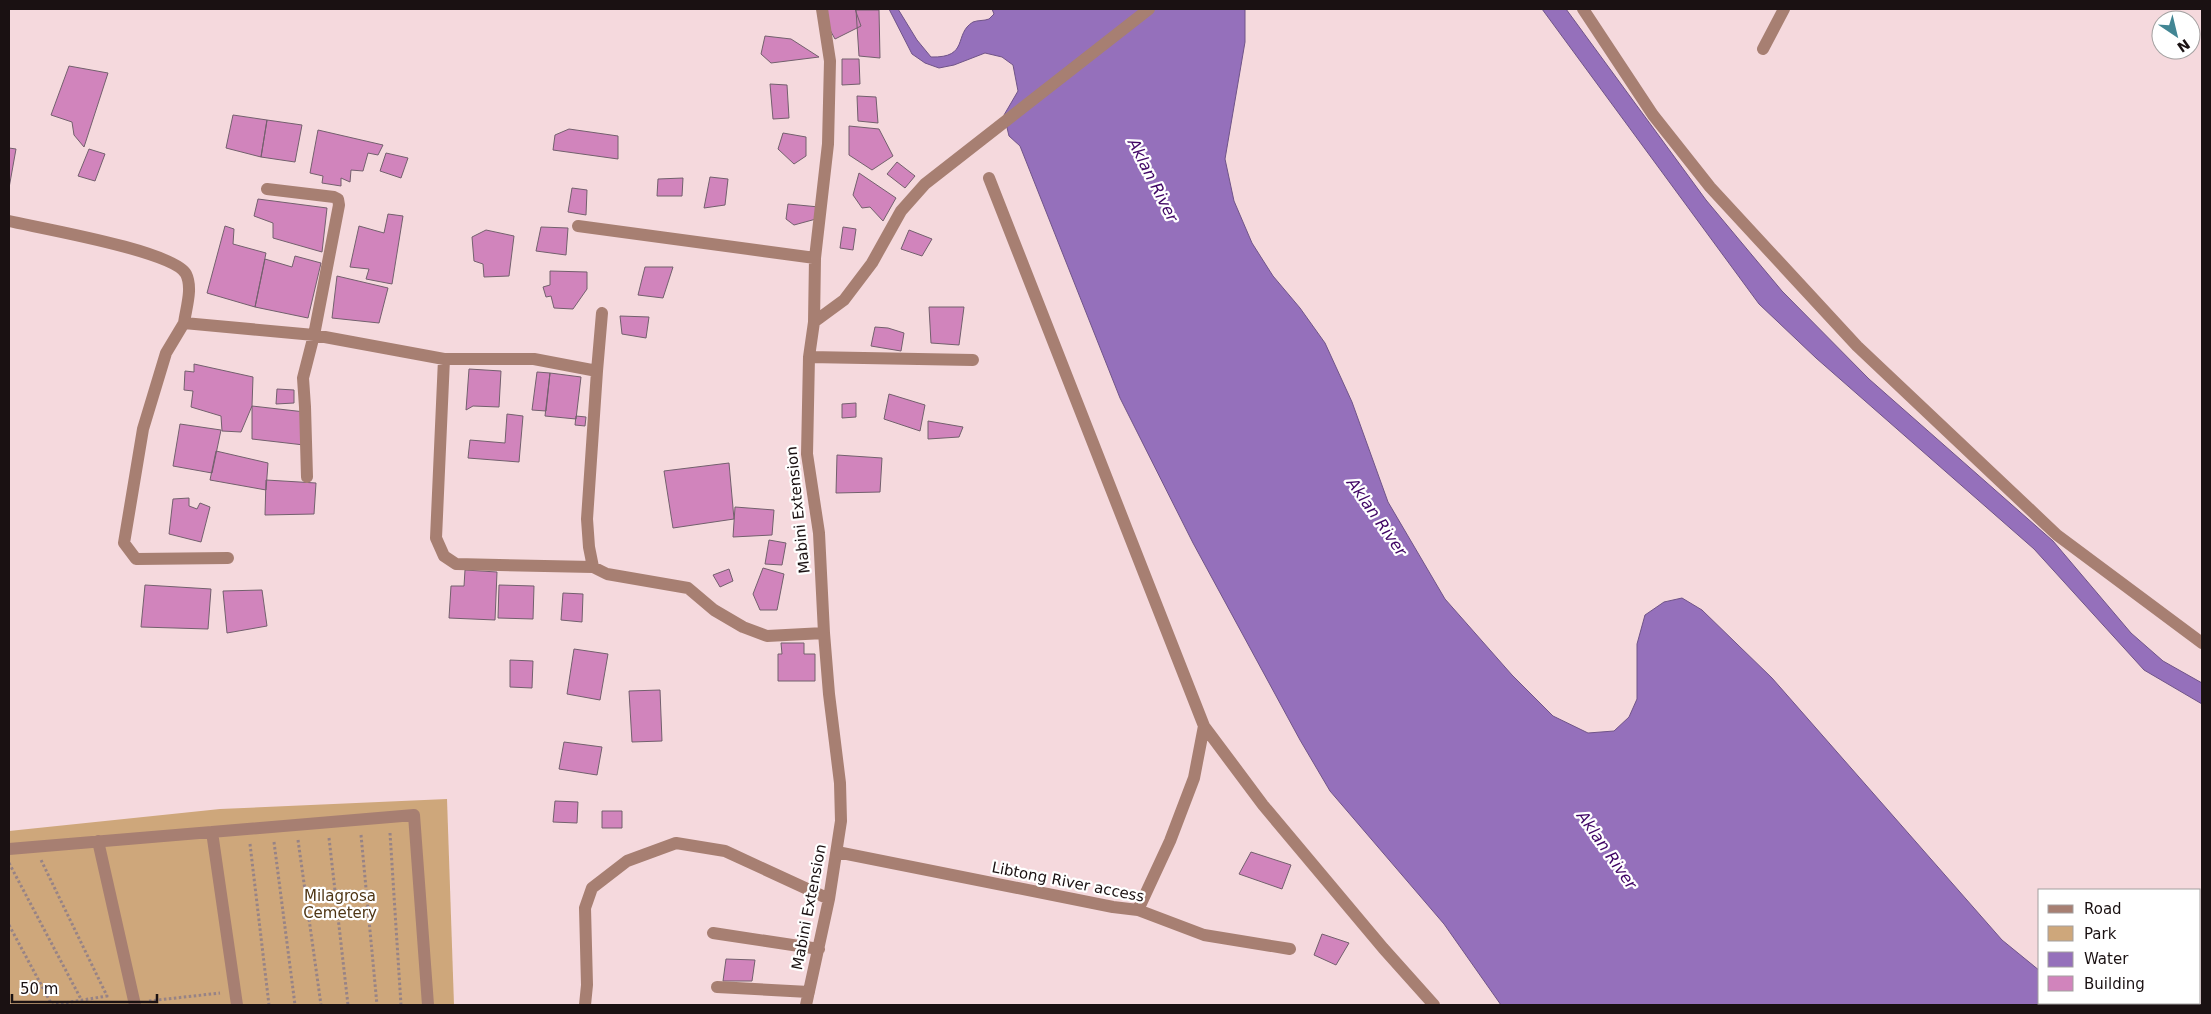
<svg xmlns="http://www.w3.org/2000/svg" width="2211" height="1014" font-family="'DejaVu Sans',sans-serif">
  <rect width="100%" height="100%" fill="#f5d9dd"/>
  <!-- green -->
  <path fill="#cea77b" d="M447 799 454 1005H11L9 1001V831L220 809Z"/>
  <!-- water -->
  <path fill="#9570bb" stroke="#705488" d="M889 9H898L917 40 931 57C970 58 953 34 973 22 978 20 984 21 989 19L994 14 992 9H1245V42L1225 159 1234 201 1252 243 1273 276 1300 308 1325 343 1352 402 1388 502 1445 599 1512 675 1553 716 1588 733 1614 731 1629 717 1637 699V644L1645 615 1664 602 1682 598 1702 610 1772 678 2002 940 2040 971V1003H2115L2123 1005H1501L1444 924 1330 791 1300 740 1193 543 1120 398 1020 146 1009 136 1004 115 1018 91 1013 65 1002 57 985 53 954 65 939 68 925 63 912 54Z
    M1542 9H1566L1706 200 1782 291 1869 379 2053 541 2131 633 2163 661 2202 683V704L2144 670 2034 549 1816 358 1759 304Z"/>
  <!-- building -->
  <path fill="#d184bc" stroke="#73606d" d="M825 9H855L861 26 835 39 824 19Z
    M856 10H879L880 58 859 56Z
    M765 36 791 39 819 57 771 63 761 54Z
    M842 59H859L860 84 842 85Z
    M69 66 108 73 84 147 74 135 72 122 51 115Z
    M770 84 787 85 789 118 773 119Z
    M857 96 876 97 878 123 858 121Z
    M233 115 267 120 261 157 226 148Z
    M267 120 302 125 295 162 261 157Z
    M849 126 879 129 893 156 872 170 849 155Z
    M569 129 618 136V159L553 150 555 135Z
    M318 130 383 145 378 155 368 153 363 171 351 170 350 182 341 178V186L322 183 323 176 310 173Z
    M783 133 806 137V156L794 164 778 149Z
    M9 148 16 149 9 188Z
    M89 149 105 154 95 181 78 176Z
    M386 153 408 158 401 178 380 171Z
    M897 162 915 176 905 188 887 174Z
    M859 173 896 198 883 221 870 207 862 208 853 195Z
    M710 177 728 179 725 205 704 208Z
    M683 178 682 196H657L658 179Z
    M572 188 587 190 586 215 568 212Z
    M258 199 327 208 322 252 273 238V223L254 216Z
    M788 204 819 207 816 219 794 225 786 219Z
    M388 214 403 216 392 284 366 279 369 269 350 267 359 226 384 233Z
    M225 226 234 229 233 244 266 253 255 307 207 293Z
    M541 227 568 228 566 255 536 251Z
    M843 227 856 229 853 250 840 248Z
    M486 230 514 236 509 276 484 277 483 264 474 261 472 237Z
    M909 230 932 239 922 256 901 249Z
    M295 256 321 263 308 318 255 307 265 259 292 267Z
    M645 267H673L663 298 638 295Z
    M550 271 587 272V289L573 309 554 308 551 296 546 297 543 287 550 285Z
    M337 276 388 288 379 323 332 318Z
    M929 307H964L959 345 931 343Z
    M620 316 649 317 646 338 622 334Z
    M875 327 888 328 904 333 901 351 871 346Z
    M194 364 253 377 252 406 241 432 222 431 221 416 191 407 193 391 184 390 185 371 194 372Z
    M469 369 501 371 499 407 473 406 466 410Z
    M537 372 550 373 546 411 532 410Z
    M550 373 581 377 576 419 545 416Z
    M277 389 294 390V403L276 404Z
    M889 394 925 405 920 431 884 419Z
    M856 403V417L842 418V404Z
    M252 406 305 412 304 445 252 439Z
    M507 414 523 416 519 462 468 458 470 440 505 443Z
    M576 416 586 417 585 426 575 425Z
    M928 421 963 427 959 437 928 439Z
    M180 424 221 430 212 473 173 466Z
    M216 451 268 463 266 490 210 480Z
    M837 455 882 458 880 492 836 493Z
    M729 463 734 519 673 528 664 471Z
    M266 480 316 483 314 514 265 515Z
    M189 498V506L197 509 200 503 210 507 201 542 169 534 173 499Z
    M735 507 774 510 772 535 733 537Z
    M769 540 786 543 782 565 765 564Z
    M763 568 784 574 777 610H760L753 594Z
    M729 569 733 581 720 587 713 575Z
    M465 570 497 572 495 620 449 618 451 586H464Z
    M145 585 211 589 208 629 141 627Z
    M499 585 534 586 533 619 498 618Z
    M262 590 267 626 227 633 223 591Z
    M563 593 583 594 582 622 561 620Z
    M781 643H804V654H815V681H778V654H782Z
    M574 649 608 654 600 700 567 694Z
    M510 660 533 661 532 688 510 687Z
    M660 690 662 741 632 742 629 691Z
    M564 742 602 747 597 775 559 769Z
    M555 801 578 802 577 823 553 822Z
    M602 811H622V828H602Z
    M1251 852 1291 865 1282 889 1239 874Z
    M1322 934 1349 943 1336 965 1314 955Z
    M726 959 755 960 752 981H723Z"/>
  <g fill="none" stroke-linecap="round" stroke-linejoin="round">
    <!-- path -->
    <path stroke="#978386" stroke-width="3" stroke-dasharray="2.5 2.5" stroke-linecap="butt" d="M390 833 401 1005
      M361 835 377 1005
      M329 838 348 1005
      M298 840 321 1005
      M274 842 295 1005
      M250 844 269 1005
      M9 863 82 1001
      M9 925 52 1005 107 996 41 860
      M149 1001 220 993"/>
    <!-- minor -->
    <path stroke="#a77f72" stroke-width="12" d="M1583 9 1653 115 1710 187 1857 346 2057 535 2202 643
      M1763 49 1784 9
      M989 178 1204 726 1263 805 1383 948 1434 1005
      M267 189 334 197 338 199 339 205 314 335 303 378 305 407 307 477
      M9 221C39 228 174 251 186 274 193 288 186 308 184 323L314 335 444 359H534L597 371 587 519 589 547 593 567 607 574 688 588 714 610 743 627 767 636 824 633
      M578 226 815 258
      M814 322 844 300 872 263 901 211 925 184 1149 9
      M184 323 166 353 143 429 124 543 136 559 228 558
      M809 357 973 360
      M444 359 436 538 444 556 456 564 593 567
      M597 371 602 313
      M212 832 237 1005
      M98 841 135 1005
      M9 849 414 815 428 1005
      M837 852 1113 907 1138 910 1204 935 1290 949
      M1138 910 1170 841 1194 778 1204 726
      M713 933 819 949
      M717 987 809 992
      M585 1005 587 985 585 908 592 888 627 861 676 843 725 851 829 899
      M806 1005 829 899 841 821 840 783 829 694 824 633 819 533 807 454 809 357 814 322 815 258 828 144 830 61 822 9"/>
  </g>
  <g text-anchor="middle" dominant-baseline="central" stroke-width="4.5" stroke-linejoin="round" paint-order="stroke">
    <!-- street labels -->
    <g font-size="15" fill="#1a1112" stroke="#fff">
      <text transform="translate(798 510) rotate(-96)">Mabini Extension</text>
      <text transform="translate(1068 882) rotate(11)">Libtong River access</text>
      <text transform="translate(809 907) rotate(-79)">Mabini Extension</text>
    </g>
    <!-- park labels -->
    <g font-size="15" fill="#4f3615" stroke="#fff">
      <text x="340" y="896">Milagrosa<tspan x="340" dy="17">Cemetery</tspan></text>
    </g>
    <!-- water labels -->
    <g font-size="16" font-style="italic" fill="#400565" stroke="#fff">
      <text transform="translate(1153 180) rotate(63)">Aklan River</text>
      <text transform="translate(1377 517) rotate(55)">Aklan River</text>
      <text transform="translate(1607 850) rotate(55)">Aklan River</text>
    </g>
  </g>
  <!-- border -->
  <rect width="2211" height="1014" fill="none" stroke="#1a1112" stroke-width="20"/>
  <!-- legend -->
  <rect x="2038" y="889" width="162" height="115" fill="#ffffff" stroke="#a3a0a0"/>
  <rect x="2048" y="905" width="25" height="8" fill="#a77f72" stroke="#a3a0a0"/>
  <text x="2084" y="914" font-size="15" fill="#1a1112">Road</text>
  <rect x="2048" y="926" width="25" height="15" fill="#cea77b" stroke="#a3a0a0"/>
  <text x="2084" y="939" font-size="15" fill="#1a1112">Park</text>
  <rect x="2048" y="952" width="25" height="15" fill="#9570bb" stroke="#a3a0a0"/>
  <text x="2084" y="964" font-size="15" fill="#1a1112">Water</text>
  <rect x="2048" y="976" width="25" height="15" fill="#d184bc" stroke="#a3a0a0"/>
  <text x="2084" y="989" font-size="15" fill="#1a1112">Building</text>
  <!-- north arrow -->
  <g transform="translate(2176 35) rotate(145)"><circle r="24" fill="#ffffff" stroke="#a3a0a0"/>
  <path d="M0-4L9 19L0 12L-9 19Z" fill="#428694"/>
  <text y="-8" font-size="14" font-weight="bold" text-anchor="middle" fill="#1a1112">N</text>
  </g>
  <!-- scale -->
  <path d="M12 994v8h145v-8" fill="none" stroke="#1a1112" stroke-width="2.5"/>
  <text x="20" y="994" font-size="15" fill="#1a1112" stroke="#ffffff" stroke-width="4" paint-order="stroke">50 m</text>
</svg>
